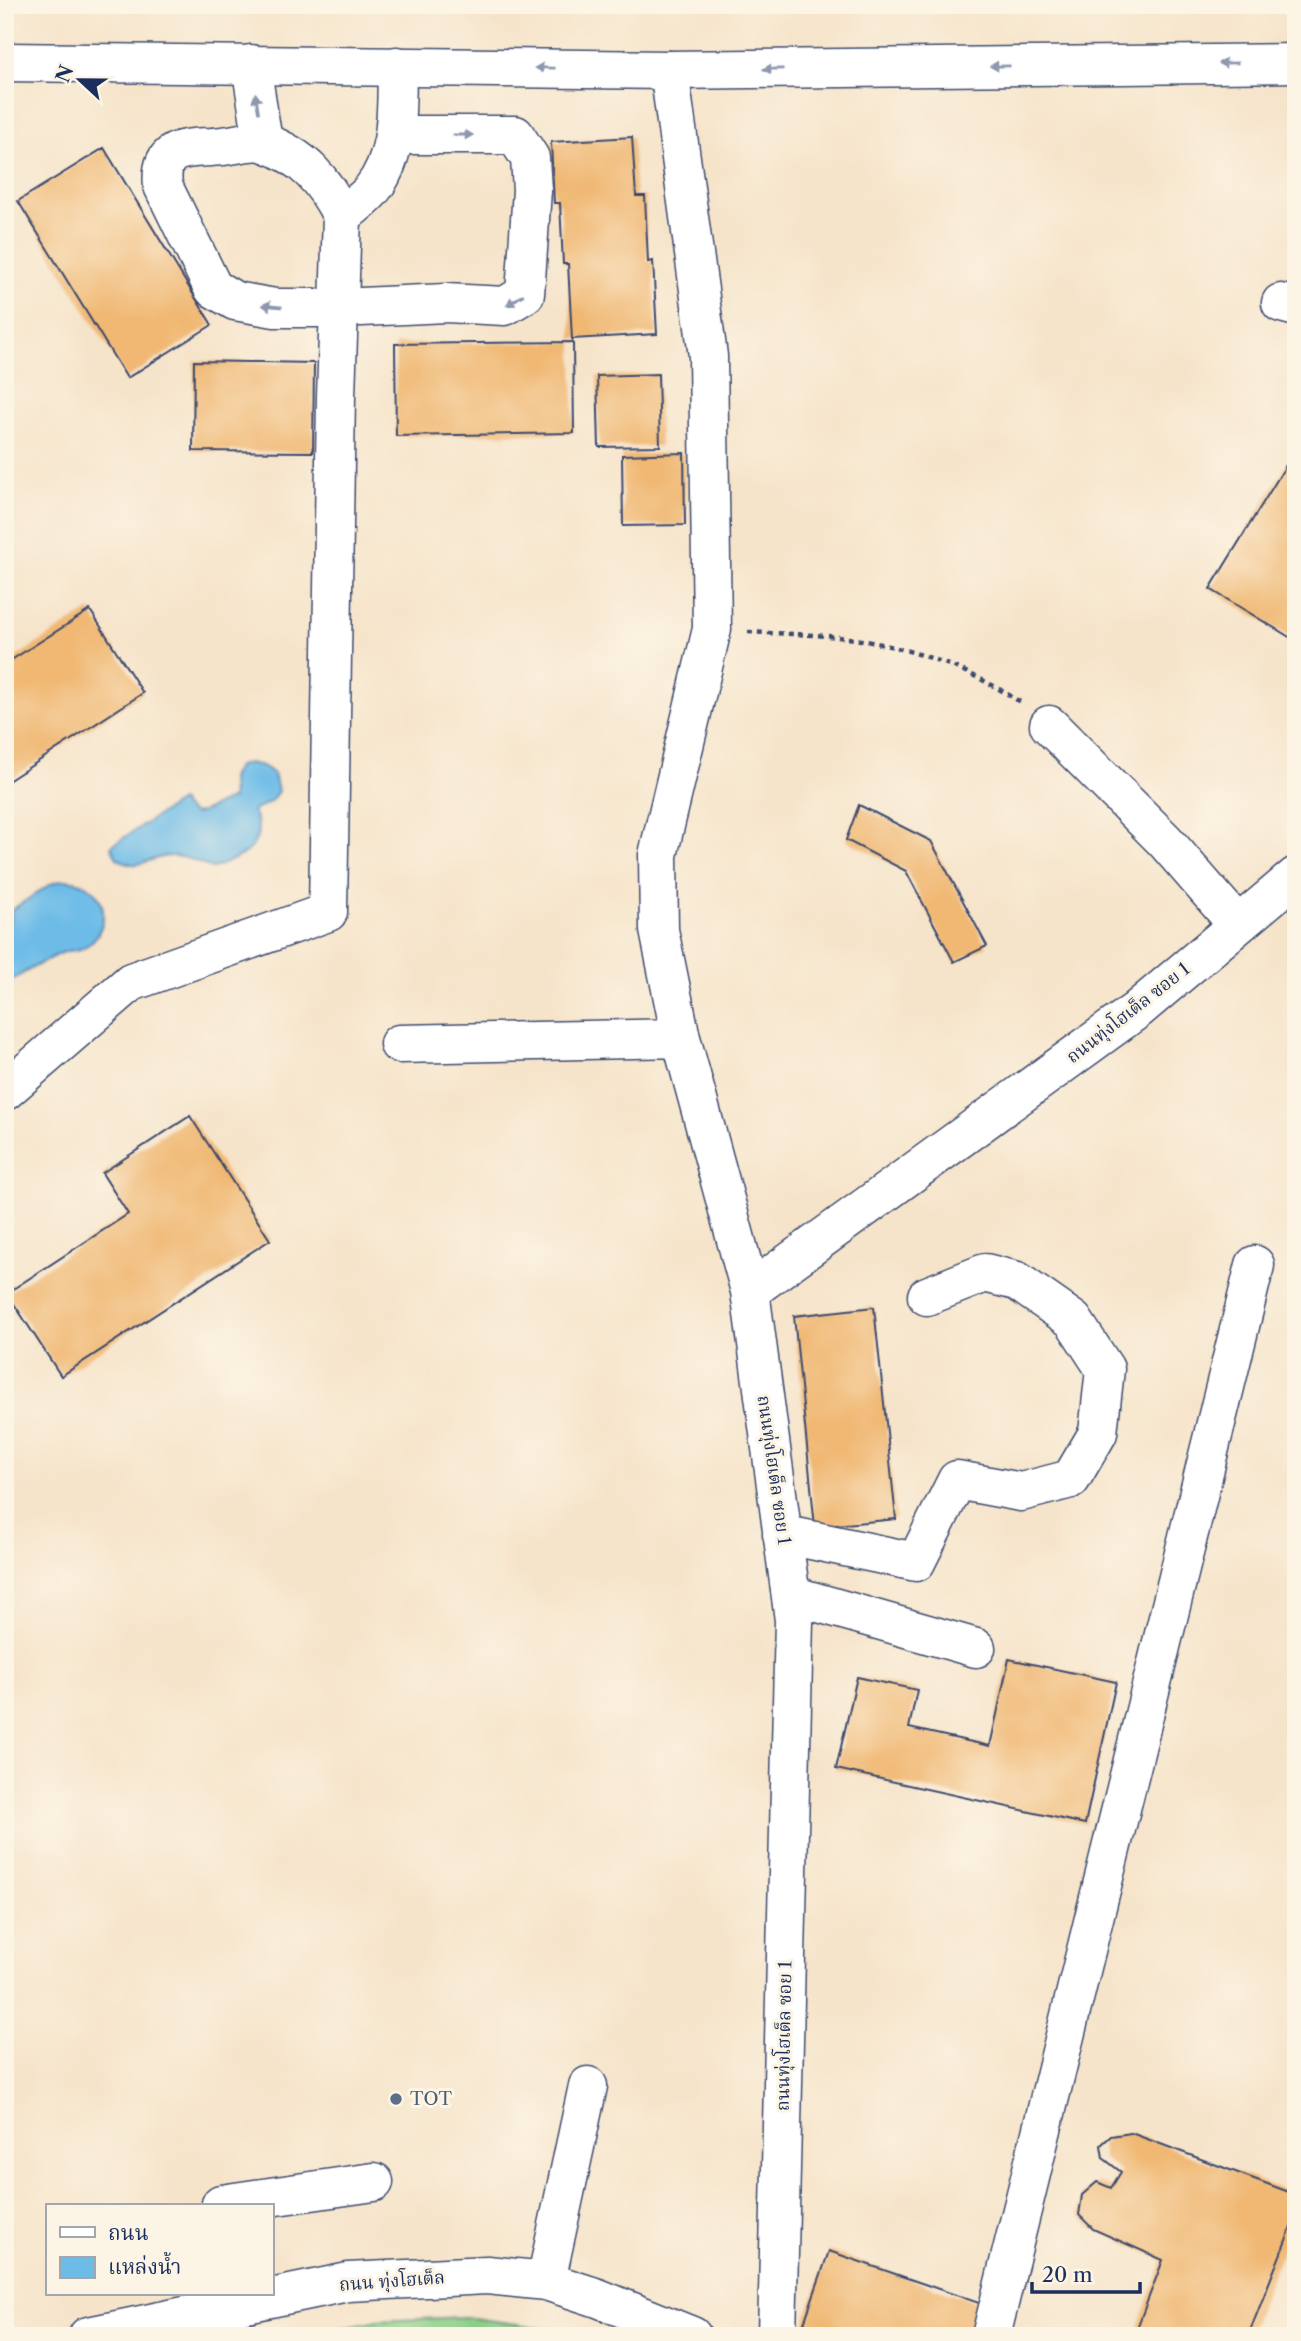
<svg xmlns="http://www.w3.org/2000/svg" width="1301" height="2341" font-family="'Libre Caslon Text','Noto Serif Thai',serif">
  <rect width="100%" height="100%" fill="#fcf5e5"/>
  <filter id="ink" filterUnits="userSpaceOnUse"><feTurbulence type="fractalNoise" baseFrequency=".0143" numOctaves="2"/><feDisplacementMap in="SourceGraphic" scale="14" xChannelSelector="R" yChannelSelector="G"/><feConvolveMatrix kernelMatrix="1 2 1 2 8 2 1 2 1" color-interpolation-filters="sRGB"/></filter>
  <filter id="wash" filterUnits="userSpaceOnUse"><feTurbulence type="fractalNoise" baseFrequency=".00686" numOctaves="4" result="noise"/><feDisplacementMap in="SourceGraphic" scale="28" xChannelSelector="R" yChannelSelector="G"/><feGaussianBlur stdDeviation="1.57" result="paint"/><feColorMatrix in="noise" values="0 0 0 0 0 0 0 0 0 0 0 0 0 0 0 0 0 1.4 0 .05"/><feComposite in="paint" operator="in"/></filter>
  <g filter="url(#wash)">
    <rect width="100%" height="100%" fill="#f6e4ca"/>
    <!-- green -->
    <path fill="#89cd87" stroke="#527e72" stroke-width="2" d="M465 2317 548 2328 546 2336H306L377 2321Z"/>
    <!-- water -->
    <path fill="#6dbce8" stroke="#4476a3" stroke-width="2" d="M248 763 262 766 274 774 278 791 271 801 253 811C270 848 239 857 212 869 195 860 177 852 158 858 139 863 137 869 117 858L111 846 180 801 186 809 194 814C209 812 217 802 232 799L231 778 238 766Z
      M62 880C78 880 91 884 99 898 109 917 100 941 80 949 75 951 69 950 64 952 44 960 24 973 5 984V929L12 917 10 911 51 884Z"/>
    <g id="blocks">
      <!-- building -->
      <path fill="#f0b873" d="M632 137 636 196H645L648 262 653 261 657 334 572 339 568 264H563L560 203H554L551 142Z
        M104 148 212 325 127 378 18 201Z
        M573 342 574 433 396 436 395 344Z
        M194 361 314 363 313 452 193 451Z
        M658 374 660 446 599 447 597 376Z
        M1296 449V641L1210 589Z
        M684 453 685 525 623 526 622 455Z
        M90 610 143 693 5 783V664Z
        M859 805 931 841 987 946 954 962 906 871 846 840Z
        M190 1116 270 1240 61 1376 7 1293 128 1214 102 1173Z
        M874 1307 896 1519 815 1527 794 1316Z
        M1009 1659 1116 1682 1085 1824 836 1769 857 1677 917 1690 909 1728 990 1746Z
        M1131 2133 1289 2192 1296 2215 1248 2336H1134L1163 2260 1093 2229 1079 2215 1082 2195 1097 2182 1111 2188 1121 2172 1103 2158 1101 2145 1111 2136Z
        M829 2251 982 2304 971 2336H840L804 2323Z"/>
    </g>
  </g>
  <g filter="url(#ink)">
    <use href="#blocks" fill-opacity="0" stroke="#3c4a6e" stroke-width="2"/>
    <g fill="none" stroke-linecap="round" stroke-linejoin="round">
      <!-- minor casing -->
      <g stroke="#3c4a6e" stroke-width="41">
        <path id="minor" d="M251 64 263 142
          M669 70 708 356 712 629 658 855 659 930 681 1038 750 1291 794 1620 777 2336
          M395 135H515L530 158 532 190 525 294 505 306 446 303 340 308H275L235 301 213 288 163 186C158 141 192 150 222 146 235 145 254 139 265 143 303 156 325 182 342 216 352 208 363 200 371 191 400 155 396 108 397 66
          M1281 303 1296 307
          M1049 725 1165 841 1238 925
          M399 1044 681 1038
          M5 1091 131 982 328 912 336 396 342 216
          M750 1291 1137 1010 1296 876
          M782 1534 916 1562 957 1480 1021 1492 1071 1479 1098 1433 1105 1369 1073 1320 1017 1281 985 1273 927 1296
          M791 1595 976 1648
          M221 2206V2204L374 2182
          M546 2281 588 2086
          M88 2336 348 2282 487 2275 546 2281 598 2298 692 2336
          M991 2336 1255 1265"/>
      </g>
      <!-- major casing -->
      <g stroke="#3c4a6e" stroke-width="41">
        <path id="major" d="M5 62 669 70 1296 63"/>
      </g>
      <!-- path -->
      <path stroke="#3c4a6e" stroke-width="4.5" stroke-dasharray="5 5" stroke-linecap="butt" d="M748 632C783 634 820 634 855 639 915 649 970 669 1020 702"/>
      <!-- minor -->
      <use href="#minor" stroke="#fff" stroke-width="38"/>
      <!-- major -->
      <use href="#major" stroke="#fff" stroke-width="38"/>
    </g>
    <!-- one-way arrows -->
    <defs><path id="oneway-solid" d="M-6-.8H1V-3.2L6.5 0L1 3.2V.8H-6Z" transform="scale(1.75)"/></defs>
    <g fill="#8d97ae">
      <use href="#oneway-solid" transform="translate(1228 63) rotate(179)"/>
      <use href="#oneway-solid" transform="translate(1000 66) rotate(179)"/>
      <use href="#oneway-solid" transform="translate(545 68) rotate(-179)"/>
      <use href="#oneway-solid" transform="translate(773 69) rotate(179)"/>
      <use href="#oneway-solid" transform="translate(257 103) rotate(-99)"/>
      <use href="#oneway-solid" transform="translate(463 135)"/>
      <use href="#oneway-solid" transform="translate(515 300) rotate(147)"/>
      <use href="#oneway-solid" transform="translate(272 306) rotate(-174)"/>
    </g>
  </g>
  <!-- markers -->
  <circle fill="#5c6f8a" stroke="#fcf5e5" stroke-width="2.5" cx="396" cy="2099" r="7"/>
  <g text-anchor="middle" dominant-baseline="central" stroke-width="6" stroke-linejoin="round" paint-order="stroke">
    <!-- street labels -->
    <g font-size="18" fill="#1b2f5e" stroke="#fcf5e5">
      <text transform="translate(1128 1013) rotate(-38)">ถนนทุ่งโฮเต็ล ซอย 1</text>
      <text transform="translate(774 1470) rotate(82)">ถนนทุ่งโฮเต็ล ซอย 1</text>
      <text transform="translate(784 2036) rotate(-89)">ถนนทุ่งโฮเต็ล ซอย 1</text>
      <text transform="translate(392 2281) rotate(-4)">ถนน ทุ่งโฮเต็ล</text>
    </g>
    <!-- service labels -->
    <g font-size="18" fill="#4e5e75" stroke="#fcf5e5" text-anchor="start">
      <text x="410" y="2099">TOT</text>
    </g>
  </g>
  <!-- margin -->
  <rect width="1301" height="2341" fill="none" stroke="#fcf5e5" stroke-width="28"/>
  <!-- legend -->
  <rect x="46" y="2204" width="228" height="91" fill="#fcf5e5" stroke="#a2a6af" stroke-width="2"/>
  <rect x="60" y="2227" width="35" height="10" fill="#ffffff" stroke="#a2a6af" stroke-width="2"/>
  <text x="108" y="2240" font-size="21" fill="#1b2f5e">ถนน</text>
  <rect x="60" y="2257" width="35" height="21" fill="#6dbce8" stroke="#a2a6af" stroke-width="2"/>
  <text x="108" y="2274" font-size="21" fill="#1b2f5e">แหล่งน้ำ</text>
  <!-- north arrow -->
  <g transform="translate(80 80) rotate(292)" stroke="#fcf5e5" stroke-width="5" paint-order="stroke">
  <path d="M0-5L12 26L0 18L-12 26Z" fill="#1b2f5e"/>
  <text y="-10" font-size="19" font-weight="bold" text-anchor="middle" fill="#1b2f5e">N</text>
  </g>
  <!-- scale -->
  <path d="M1032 2282v10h108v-10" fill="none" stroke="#1b2f5e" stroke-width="3.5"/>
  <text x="1042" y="2282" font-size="21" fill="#1b2f5e" stroke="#fcf5e5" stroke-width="5" paint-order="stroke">20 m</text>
</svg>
